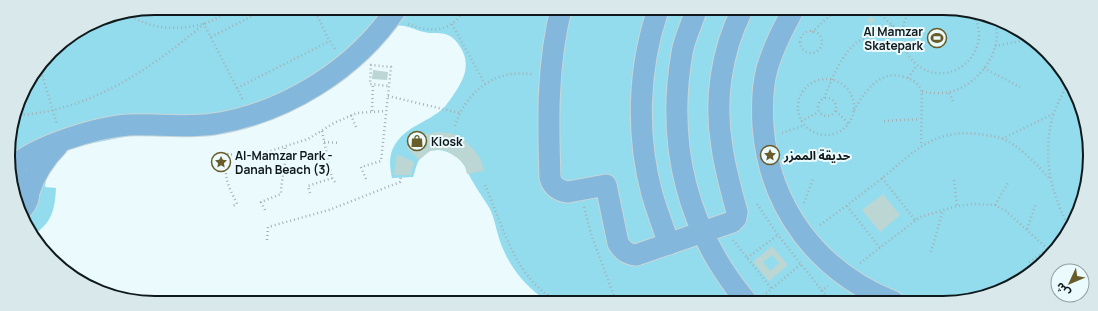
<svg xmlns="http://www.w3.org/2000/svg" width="1098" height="311" font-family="Manrope,'Noto Sans Arabic',sans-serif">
  <rect width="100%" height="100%" fill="#ebfafd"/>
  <!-- green -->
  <path fill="#92dced" d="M156 8 971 11 1024 33 1065 73 1087 127V184L1075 221 1047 260 1008 288 962 302 547 301C529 289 513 272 504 251 498 239 496 224 491 211 486 201 478 192 473 182 468 175 466 165 459 159 448 149 429 145 419 160 416 165 415 172 413 177L392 178C389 165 389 153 396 143 408 126 425 123 440 111 445 108 448 102 452 97 466 77 473 61 455 40 452 37 449 35 445 34 438 32 431 34 424 32 414 30 405 24 395 26L350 72 307 103 260 123 133 135 79 146 65 151 47 172 45 187 56 188C55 209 52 223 33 235L16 203 8 146 23 90 58 45 99 19Z"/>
  <!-- building -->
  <path fill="#bcd6d4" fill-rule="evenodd" d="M871 16 875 21 871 24 867 20Z
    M984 16 990 19 991 20 984 24 980 18Z
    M373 70 388 72 387 80 372 79Z
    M437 132 451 133 463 139 473 149 480 158 484 171 467 174 465 166 459 159 445 150H437L430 151 419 160 406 147 412 142 420 151 427 147 422 135Z
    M397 154 414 162 411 175H394Z
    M883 194 900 215 880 232 862 210Z
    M772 246 788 265 769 281 753 262ZM772 255 779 263 770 271 763 262Z"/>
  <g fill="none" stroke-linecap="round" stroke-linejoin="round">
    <!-- minor casing -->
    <g stroke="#c8d6d9" stroke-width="23">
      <path id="minor" d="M561 9C547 65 548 121 550 178 553 187 559 191 568 192L606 185 618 243C623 251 627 254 636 255L732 222 736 218 737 212C731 190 725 169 722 147 714 101 721 52 742 10
        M658 10C638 68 636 135 652 194 657 211 663 227 669 244
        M696 10C692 24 684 39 682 53 666 144 687 230 746 301
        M793 10C783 29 773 48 767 69 762 87 762 108 763 126 769 208 818 272 894 302
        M11 169C33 146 98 127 129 125 157 124 186 128 214 124 285 113 356 69 396 9
        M29 192C35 173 44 159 58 145
        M20 211C30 202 32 190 23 180"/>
    </g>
    <!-- path -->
    <path stroke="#a4b1b4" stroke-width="2.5" stroke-dasharray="1 3" stroke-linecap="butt" d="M314 9 328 38 335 49
      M875 10 902 33
      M910 11C903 20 902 31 903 42 904 49 908 56 913 61 946 95 999 52 971 11
      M128 14C148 29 178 31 203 24 214 21 224 14 234 8
      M408 24C422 30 439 33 453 23 458 19 461 14 465 9
      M452 24 485 84
      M800 42a11 11 0 1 1 22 0a11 11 0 1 1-22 0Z
      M812 32 836 10
      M211 37 268 8
      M995 46 1026 40
      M40 68 57 124
      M984 68 1020 87
      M908 78 917 65
      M798 107a28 28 0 1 1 56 0a28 28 0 1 1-56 0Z
      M1068 81C1064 93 1057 103 1053 115 1042 157 1050 190 1069 228
      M237 88 330 41
      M922 92C931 93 941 94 950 92 979 85 1004 50 995 21
      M949 93 954 103
      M388 96 460 113
      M818 107a9 9 0 1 1 18 0a9 9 0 1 1-18 0Z
      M824 98C832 79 843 49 862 39 866 37 869 37 874 36 881 35 886 30 892 25
      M854 110C865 92 879 69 904 77 913 79 919 84 922 92L921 146
      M372 111 373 84
      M836 111 849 124
      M351 115 356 127
      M16 116C28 114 41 113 53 110 110 97 160 61 204 24L243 100
      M801 121 819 112
      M884 121 920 119
      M455 126C463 100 483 78 512 74 519 73 526 74 534 74
      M322 131 332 178 335 182
      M782 133 805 125
      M1002 139 1053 114
      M324 142 340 143
      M228 153C223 177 227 183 237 204L231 207
      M219 154 249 155 267 152 308 139 334 123 357 113 386 111
      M882 178 915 220
      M366 179 361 167 381 161 391 67 371 65 370 84 389 86
      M954 180 957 206
      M485 185C502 224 517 284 559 301
      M310 193 308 186 332 178
      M804 203 813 179
      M757 204 778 235 827 297
      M995 205 1009 181
      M847 206 880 248
      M584 207 591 234 616 301
      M265 210 261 202 281 194C281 178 287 163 285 147
      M820 225C841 210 861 195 881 179 913 153 932 129 977 134 985 135 993 136 1001 138 1018 144 1038 166 1050 179
      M1027 229 1036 204
      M267 240 268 227 329 210 400 182 401 175
      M733 240 772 289
      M931 252 943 210
      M747 258 778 235
      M1029 262 1048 249
      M860 263 920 217 957 206 973 204 995 205 1006 211 1052 253
      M821 291 828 286
      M763 296 801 264"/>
    <!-- minor -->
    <use href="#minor" stroke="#83b8dc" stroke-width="21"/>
  </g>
  <!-- icons -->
  <defs>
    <g id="stadium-ring" transform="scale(1)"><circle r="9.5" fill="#ebfafd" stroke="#685c28" stroke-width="1.5"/><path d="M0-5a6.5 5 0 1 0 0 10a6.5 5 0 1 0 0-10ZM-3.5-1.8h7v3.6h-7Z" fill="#685c28"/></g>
    <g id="shop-ring" transform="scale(1)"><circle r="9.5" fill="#ebfafd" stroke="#685c28" stroke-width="1.5"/><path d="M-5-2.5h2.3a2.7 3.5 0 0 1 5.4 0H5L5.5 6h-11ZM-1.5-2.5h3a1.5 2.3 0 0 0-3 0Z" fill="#685c28"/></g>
    <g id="sight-ring" transform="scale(1)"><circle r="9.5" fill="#ebfafd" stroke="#685c28" stroke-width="1.5"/><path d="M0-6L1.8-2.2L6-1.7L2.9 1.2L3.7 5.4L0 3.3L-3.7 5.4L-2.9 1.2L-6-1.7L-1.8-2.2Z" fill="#685c28"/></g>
  </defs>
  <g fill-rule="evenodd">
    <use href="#stadium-ring" x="937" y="38"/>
    <use href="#shop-ring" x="417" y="141"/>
    <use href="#sight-ring" x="770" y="155"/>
    <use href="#sight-ring" x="221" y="162"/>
  </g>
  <g text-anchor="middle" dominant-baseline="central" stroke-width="4" stroke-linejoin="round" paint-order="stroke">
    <!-- poi labels -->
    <g font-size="12" font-weight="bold" fill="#0f181a" stroke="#ebfafd" text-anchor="start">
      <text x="923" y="31" text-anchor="end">Al Mamzar<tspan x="923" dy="14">Skatepark</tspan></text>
      <text x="431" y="141">Kiosk</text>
      <text x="235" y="155">Al-Mamzar Park -<tspan x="235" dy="14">Danah Beach (3)</tspan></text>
      <text x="784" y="155">حديقة الممزر</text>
    </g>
  </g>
  <!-- crop -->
  <path d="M0 0H1098V311H0ZM155 15H943A140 140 0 0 1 1083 155V156A140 140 0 0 1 943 296H155A140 140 0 0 1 15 156V155A140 140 0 0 1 155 15Z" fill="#d9e8eb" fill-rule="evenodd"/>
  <path fill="none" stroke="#0f181a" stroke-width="2" d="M155 15H943A140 140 0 0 1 1083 155V156A140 140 0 0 1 943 296H155A140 140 0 0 1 15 156V155A140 140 0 0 1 155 15Z"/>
  <!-- north arrow -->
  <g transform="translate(1070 283) rotate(226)"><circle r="19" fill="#ebfafd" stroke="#93a0a2"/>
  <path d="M0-3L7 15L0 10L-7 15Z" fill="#685c28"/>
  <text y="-6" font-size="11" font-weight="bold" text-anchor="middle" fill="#0f181a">ش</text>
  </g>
</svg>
